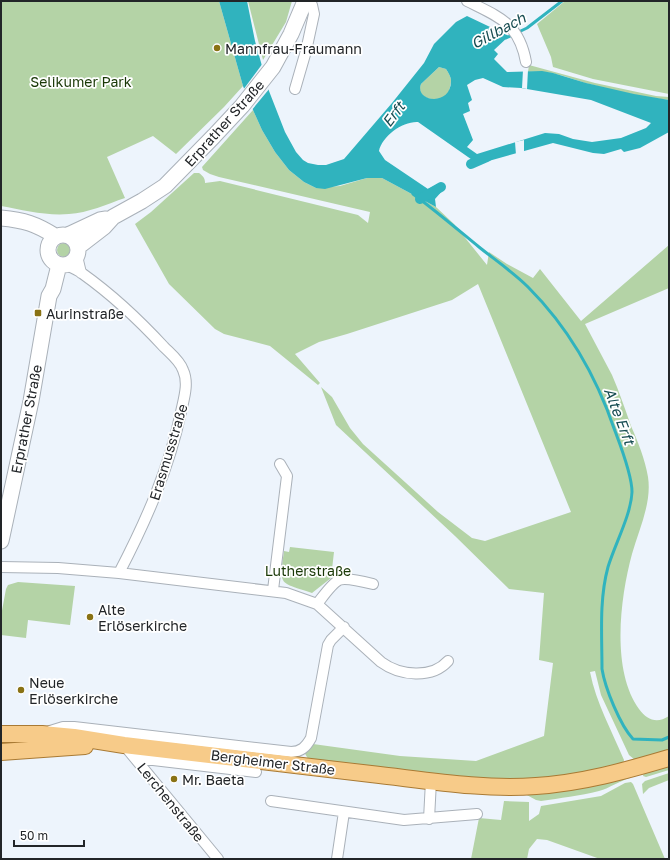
<svg xmlns="http://www.w3.org/2000/svg" width="670" height="860" font-family="'Golos Text',sans-serif">
  <rect width="100%" height="100%" fill="#edf4fc"/>
  <!-- green -->
  <path fill="#b4d3a6" d="M1 1H219L243 86 224 107 176 154 153 136 107 157 125 198C107 204 88 213 69 214 46 216 23 210 1 206Z
    M248 1H292L286 22 263 60Z
    M565 1H669V94L593 79 553 67 551 57 537 24Z
    M529 65 595 83 656 96 669 97V100C641 97 612 90 585 83 563 76 552 71 528 72Z
    M439 67 446 69C448 72 451 77 451 80 451 84 449 93 447 95 438 103 415 99 421 84Z
    M253 110 262 130 275 152 289 170 304 182 316 188 340 186 367 178H382L436 207 454 224 487 265 489 252 507 264 533 278 540 269 581 321 669 245V288L585 324C594 341 603 358 612 375 619 391 625 409 631 426 638 442 645 459 648 477 652 503 639 529 632 554 620 598 611 670 639 709 647 720 657 724 669 716V752L635 760 629 755 601 695 595 671 590 672C596 703 612 731 624 760L623 765 566 777 525 781 475 779 310 762 304 752 313 744 400 756 476 761 544 736 553 663 539 660 544 593 509 589 455 536 336 425 321 387 332 397 350 428 363 444 438 512 472 538 485 541 571 512 478 284 452 300 347 334 319 342 295 354 320 383 318 385 270 346 224 334 215 329 169 284 135 224 151 212 194 173H199C203 176 205 178 205 183L220 181 358 215 368 223 370 212 219 177 210 174 203 170 202 167Z
    M57 250a7 7 0 1 1 14 0a7 7 0 1 1-14 0Z
    M290 547 334 552 331 578 312 593C279 582 279 587 284 551L289 552Z
    M18 582 75 586 70 625 28 620 26 638 1 635V616L6 589 8 585Z
    M669 764V770L646 777 643 776 644 772Z
    M669 773V780L649 788 643 794 642 784 645 781Z
    M629 776 630 778C619 781 610 788 599 791 580 796 560 798 541 801L536 800 525 794Z
    M631 782 633 784 665 859H600L547 840 537 839 529 849 527 859H471L479 818 501 820 504 801 529 802V821L539 814 541 806 601 796 625 783Z"/>
  <!-- water -->
  <path fill="#30b3be" fill-rule="evenodd" d="M219 1H247L255 41 269 91 285 132 296 152 303 160 308 163 318 165H326L344 159 392 103 424 63 434 44 456 22 467 16 509 36 494 50 498 54 494 59 507 72 542 71 553 73 586 83 634 94 669 100V132L640 148 624 152 621 149 604 154 593 153 553 143 478 164 418 122C403 121 382 136 379 151L385 160 428 189 438 184 443 190 435 199 436 207 382 178H367L325 189 316 188 304 182 289 170 275 152 262 130 253 110 243 86ZM439 67 446 69C448 72 451 77 451 80 452 107 414 102 421 84ZM483 78 503 87 521 88 591 100 651 123 646 128 621 138 592 142 573 139 559 134 545 133 477 154 467 147 473 140 463 114 470 111 468 103 472 100 467 85 475 80Z"/>
  <!-- pier -->
  <path fill="#edf4fc" d="M263 63 270 88 251 111 243 90Z
    M523 70H528L527 89 522 88Z
    M524 140V153L516 155 515 142Z"/>
  <g fill="none" stroke-linecap="round" stroke-linejoin="round">
    <!-- stream -->
    <path stroke="#30b3be" stroke-width="3" d="M506 38 527 28 562 1
      M413 194C436 211 457 229 479 247 495 260 513 272 528 287 568 327 597 378 615 431 621 447 632 475 632 492 631 515 615 544 608 567 599 600 602 635 602 669 605 688 620 725 633 739L662 740 669 737"/>
    <!-- canal -->
    <path stroke="#30b3be" stroke-width="10" d="M471 164 487 157
      M420 199 441 187"/>
    <!-- minor casing -->
    <g stroke="#aab1b9" stroke-width="12">
      <path id="minor" d="M467 1C499 17 519 23 526 62
        M295 89 306 51 314 14 312 5 308 1
        M77 256 81 273
        M67 265C72 268 78 270 83 274 111 294 140 321 164 347 171 354 180 361 183 370 189 383 184 398 181 412 169 469 146 521 119 573
        M1 567 58 568 119 573 286 593 317 604 381 662C400 676 432 679 448 661
        M273 590 287 476 280 464
        M317 604C322 598 332 583 339 580 345 577 365 582 373 584
        M50 731 63 727H74L291 752C301 752 306 747 311 738L328 645 331 640 344 627
        M124 745 218 859
        M136 758 256 772
        M271 801 404 820 477 814
        M429 819 431 781
        M337 859 344 812"/>
    </g>
    <!-- secondary casing -->
    <g stroke="#aab1b9" stroke-width="17">
      <path id="secondary" d="M1 218C24 220 36 224 55 236
        M48 250a15 15 0 1 1 30 0a15 15 0 1 1-30 0Z
        M68 235 100 220 106 219
        M78 247 104 227 113 217 142 201 165 186 214 136 242 106 273 67 291 34 305 1
        M1 541 31 401 49 296 53 289 59 265"/>
    </g>
    <!-- primary casing -->
    <g stroke="#a97a34" stroke-width="18">
      <path id="primary" d="M1 734H42L74 737 124 745C206 754 288 764 371 774 425 780 481 790 536 786 582 783 625 771 669 758
        M1 752 85 746"/>
    </g>
    <!-- minor -->
    <use href="#minor" stroke="#fff" stroke-width="10"/>
    <!-- secondary -->
    <use href="#secondary" stroke="#fff" stroke-width="15"/>
    <!-- primary -->
    <use href="#primary" stroke="#f7cb89" stroke-width="16"/>
  </g>
  <!-- markers -->
  <g fill="#897214" stroke="#fff" stroke-width="1.5">
    <circle cx="217" cy="48" r="4"/>
    <rect x="34" y="309" width="8" height="8" rx="2"/>
    <circle cx="90" cy="617" r="4"/>
    <circle cx="21" cy="690" r="4"/>
    <circle cx="174" cy="779" r="4"/>
  </g>
  <g text-anchor="middle" dominant-baseline="central" stroke-width="3.5" stroke-linejoin="round" paint-order="stroke">
    <!-- poi labels -->
    <g font-size="14" fill="#222528" stroke="#fff" text-anchor="start">
      <text x="225" y="48">Mannfrau-Fraumann</text>
      <text x="46" y="313">Aurinstraße</text>
      <text x="98" y="609">Alte<tspan x="98" dy="16">Erlöserkirche</tspan></text>
      <text x="29" y="682">Neue<tspan x="29" dy="16">Erlöserkirche</tspan></text>
      <text x="182" y="779">Mr. Baeta</text>
    </g>
    <!-- park labels -->
    <g font-size="14" fill="#193806" stroke="#fff">
      <text x="81" y="81">Selikumer Park</text>
      <text x="308" y="570">Lutherstraße</text>
    </g>
    <!-- street labels -->
    <g font-size="14" fill="#222528" stroke="#fff">
      <text transform="translate(224 123) rotate(-48)">Erprather Straße</text>
      <text transform="translate(26 419) rotate(-79)">Erprather Straße</text>
      <text transform="translate(168 452) rotate(-73)">Erasmusstraße</text>
      <text transform="translate(273 762) rotate(7)">Bergheimer Straße</text>
      <text transform="translate(171 802) rotate(51)">Lerchenstraße</text>
    </g>
    <!-- water labels -->
    <g font-size="15" font-style="italic" fill="#174d52" stroke="#fff">
      <text transform="translate(498 30) rotate(-28)">Gillbach</text>
      <text transform="translate(393 114) rotate(-53)">Erft</text>
      <text transform="translate(620 416) rotate(69)">Alte Erft</text>
    </g>
  </g>
  <!-- border -->
  <rect width="670" height="860" fill="none" stroke="#222528" stroke-width="4"/>
  <!-- scale -->
  <path d="M14 840v6h70v-6" fill="none" stroke="#222528" stroke-width="2"/>
  <text x="20" y="840" font-size="12" fill="#222528" stroke="#ffffff" stroke-width="3" paint-order="stroke">50 m</text>
</svg>
